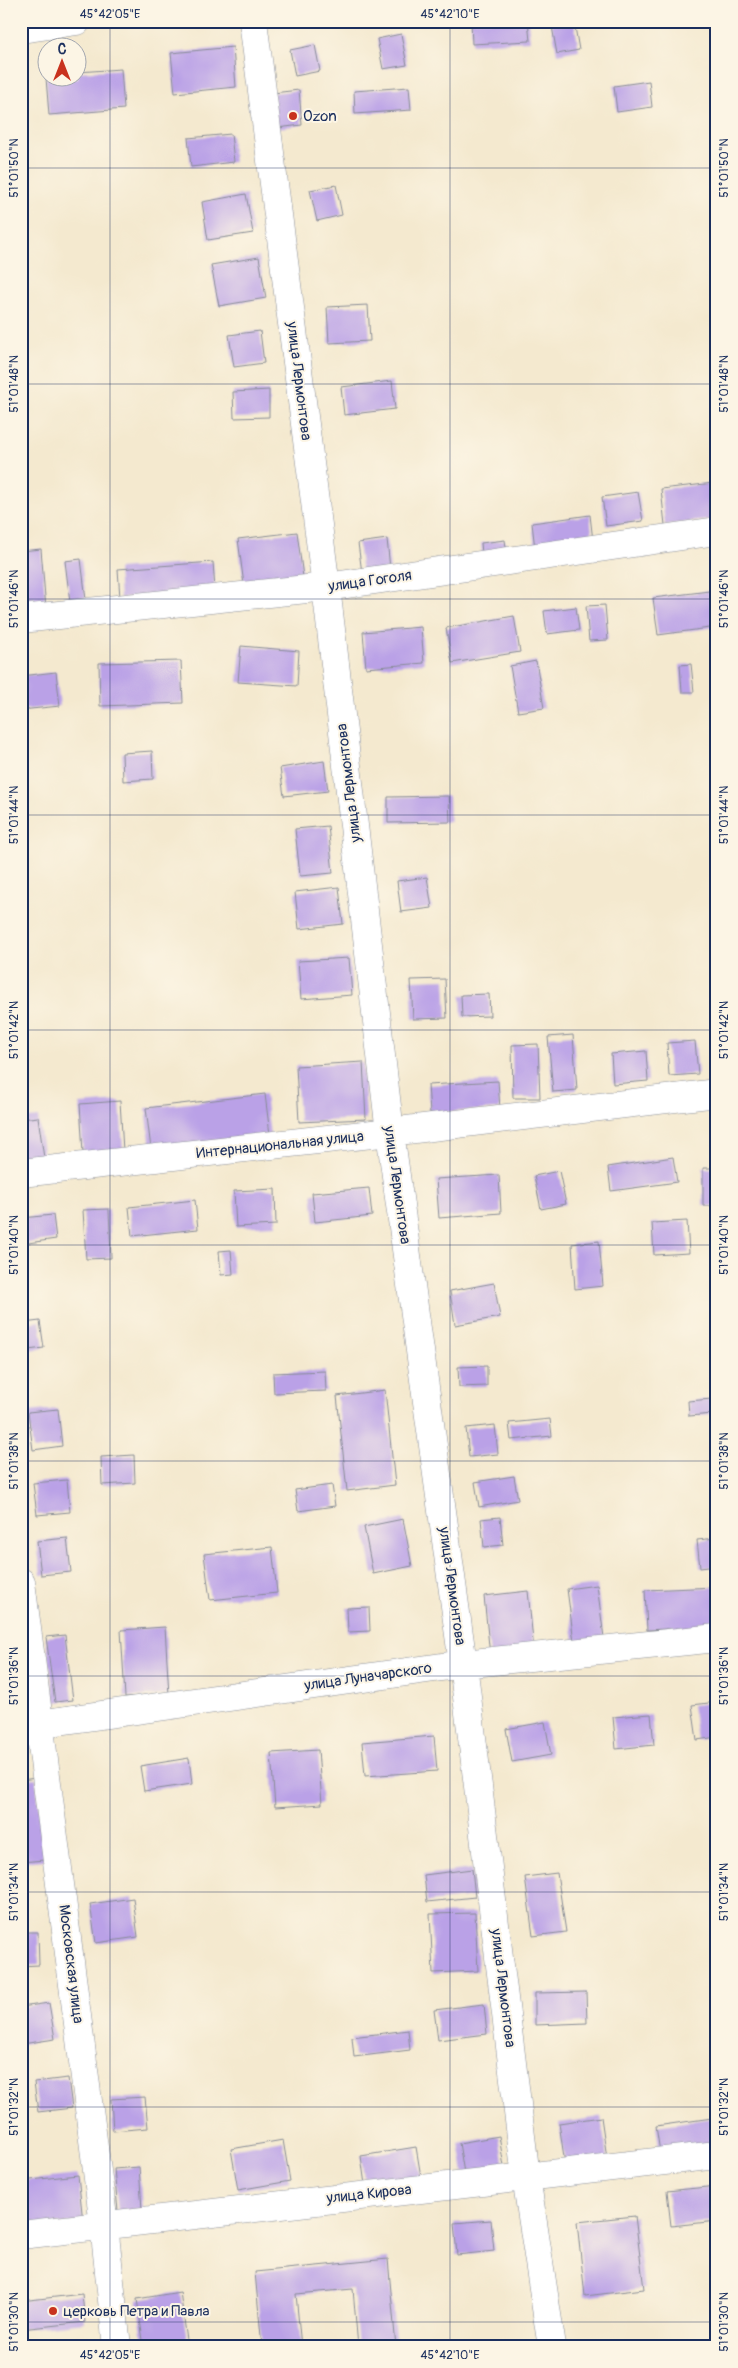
<svg xmlns="http://www.w3.org/2000/svg" width="738" height="2368" font-family="Pangolin,sans-serif">
  <rect width="100%" height="100%" fill="#fcf5e5"/>
  <filter id="ink" filterUnits="userSpaceOnUse"><feTurbulence type="fractalNoise" baseFrequency=".02" numOctaves="2"/><feDisplacementMap in="SourceGraphic" scale="10" xChannelSelector="R" yChannelSelector="G"/><feConvolveMatrix kernelMatrix="1 2 1 2 8 2 1 2 1" color-interpolation-filters="sRGB"/></filter>
  <filter id="wash" filterUnits="userSpaceOnUse"><feTurbulence type="fractalNoise" baseFrequency=".0096" numOctaves="4" result="noise"/><feDisplacementMap in="SourceGraphic" scale="20" xChannelSelector="R" yChannelSelector="G"/><feGaussianBlur stdDeviation="1.12" result="paint"/><feColorMatrix in="noise" values="0 0 0 0 0 0 0 0 0 0 0 0 0 0 0 0 0 1.4 0 .05"/><feComposite in="paint" operator="in"/></filter>
  <g filter="url(#wash)">
    <rect width="100%" height="100%" fill="#f4e9cf"/>
    <g id="blocks">
      <!-- building -->
      <path fill="#baa1e7" d="M471 21H528L530 41 472 44Z
        M551 21H574L579 50 557 54Z
        M599 21H635L636 23 599 26Z
        M401 34 407 65 383 69 377 39Z
        M315 45 320 71 295 76 290 50Z
        M233 47 236 87 175 93 171 53Z
        M121 69 124 109 49 115 46 78H78V72Z
        M649 81 652 107 617 112 614 86Z
        M409 87 411 110 355 114 354 91Z
        M299 90 302 125 277 128 273 93Z
        M231 134 234 162 191 167 188 138Z
        M336 185 342 215 317 221 310 190Z
        M246 194 253 233 208 240 202 202Z
        M259 257 266 298 219 306 211 265Z
        M368 305 370 341 329 343 327 307Z
        M260 331 264 363 234 367 229 335Z
        M392 381 395 409 344 415 341 387Z
        M269 390V417L234 418 233 392Z
        M714 483 717 519 665 525 661 489Z
        M638 492 643 521 606 526 602 497Z
        M590 515 593 541 535 549 532 523Z
        M297 532 303 577 244 585 238 539Z
        M387 539 390 569 362 573 358 543Z
        M505 540 508 561 483 564 481 543Z
        M41 549 47 621 21 624V551Z
        M81 559 86 600 70 602 65 561Z
        M213 562 215 590 120 598 118 569Z
        M717 590V627L658 635 653 598Z
        M605 605 608 640 589 641 586 606Z
        M576 607 579 630 547 634 544 611Z
        M514 616 520 652 452 663 446 628Z
        M421 627 424 663 366 668 363 632Z
        M241 646 299 651 297 686 238 682Z
        M181 661 183 703 100 706 99 663Z
        M536 661 544 708 518 712 510 666Z
        M691 664 694 692H682L680 665Z
        M56 672 60 706 21 710V676Z
        M152 751 153 779 123 781 122 753Z
        M324 761 328 791 284 796 280 768Z
        M449 796 450 822 388 823V797Z
        M328 826 333 873 300 876 295 829Z
        M427 877 432 908 401 912 397 881Z
        M339 887 343 924 299 929 295 892Z
        M349 958 352 995 301 999 298 961Z
        M445 979 447 1018 413 1019 411 980Z
        M489 994 490 1016 462 1017 461 995Z
        M573 1035 577 1090 553 1092 548 1037Z
        M695 1041 698 1074 669 1076 667 1043Z
        M538 1044 540 1098H513L512 1045Z
        M646 1051 648 1081 613 1084 611 1054Z
        M363 1062 366 1119 299 1122 296 1066Z
        M498 1081 500 1109 430 1113 428 1085Z
        M265 1094 270 1135 151 1149 146 1108Z
        M120 1101 123 1151 83 1153 80 1104Z
        M38 1117 44 1158 21 1161V1119Z
        M673 1157 677 1182 611 1191 608 1167Z
        M703 1168H717V1206H703Z
        M559 1171 566 1204 541 1209 534 1176Z
        M499 1175 501 1213 439 1218 436 1179Z
        M369 1188 372 1216 315 1222 312 1193Z
        M275 1189 276 1225 236 1227 234 1191Z
        M195 1200 198 1229 132 1236 129 1207Z
        M109 1209 111 1258 86 1259 83 1210Z
        M53 1215 56 1239 21 1244V1218Z
        M687 1221 689 1253 654 1255 652 1223Z
        M599 1241 603 1286 575 1289 572 1244Z
        M231 1250 233 1274 221 1275 219 1251Z
        M494 1283 500 1317 455 1325 450 1291Z
        M40 1321 44 1348 28 1350 24 1323Z
        M487 1366V1386L459 1387 458 1367Z
        M325 1371 326 1391 274 1393 273 1373Z
        M385 1390 395 1485 347 1491 337 1396Z
        M712 1399 714 1414 689 1416 688 1401Z
        M58 1409 62 1446 33 1450 28 1412Z
        M550 1419 552 1436 511 1440 509 1423Z
        M495 1425 498 1454 469 1457 466 1428Z
        M134 1455 135 1483 102 1485 101 1457Z
        M514 1476 518 1500 479 1507 475 1482Z
        M67 1480 70 1512 37 1515 33 1483Z
        M332 1485 335 1506 298 1511 295 1490Z
        M500 1517 503 1545 484 1547 481 1519Z
        M403 1519 412 1566 373 1574 364 1527Z
        M67 1538 71 1572 41 1575 37 1541Z
        M717 1538V1566L700 1568 697 1540Z
        M272 1547 277 1593 210 1600 204 1554Z
        M597 1585 605 1645 575 1649 567 1589Z
        M717 1587V1626L647 1630 645 1590Z
        M528 1591 534 1651 490 1656 484 1596Z
        M369 1607 370 1631 348 1632 347 1608Z
        M165 1627 169 1695 125 1697 121 1630Z
        M65 1635 73 1700 55 1702 46 1637Z
        M717 1702V1737L697 1740 692 1705Z
        M651 1714 654 1745 616 1749 613 1717Z
        M545 1722 551 1755 512 1762 506 1729Z
        M434 1736 437 1771 365 1776 362 1742Z
        M318 1750 322 1804 275 1807 271 1753Z
        M189 1758 192 1784 144 1791 140 1766Z
        M36 1778 44 1860 21 1862V1780Z
        M472 1869 475 1897 427 1902 424 1875Z
        M557 1873 566 1932 533 1936 525 1877Z
        M133 1898 138 1937 96 1943 90 1904Z
        M475 1913 478 1971 433 1973 430 1914Z
        M21 1932H38L39 1965 21 1966Z
        M586 1992 587 2023 535 2025V1993Z
        M49 2003 55 2039 22 2044 21 2007Z
        M484 2004 487 2034 438 2040 434 2010Z
        M408 2030 410 2050 354 2057 352 2037Z
        M68 2078 72 2108 38 2112 34 2082Z
        M145 2097 148 2128 113 2131 111 2099Z
        M601 2117 607 2158 565 2164 559 2123Z
        M712 2118 717 2151 661 2159 656 2126Z
        M499 2136 505 2173 465 2179 459 2143Z
        M283 2140 290 2181 238 2190 231 2149Z
        M416 2147 422 2183 366 2192 361 2156Z
        M139 2167 142 2209 118 2211 114 2169Z
        M78 2175 83 2222 24 2229 21 2181Z
        M717 2186V2221L671 2226 667 2191Z
        M635 2216 644 2289 585 2296 577 2222Z
        M491 2220 494 2251 457 2255 454 2223Z
        M388 2259 396 2347H358L353 2289 296 2294 301 2347H262L255 2272Z
        M180 2292 188 2347H144L137 2299Z
        M82 2294 85 2322 21 2329V2301Z
        M625 2342 626 2347H597V2346Z"/>
    </g>
  </g>
  <g filter="url(#ink)">
    <use href="#blocks" fill-opacity="0" stroke="#888c96" stroke-width="1"/>
    <g fill="none" stroke-linecap="round" stroke-linejoin="round">
      <!-- minor casing -->
      <g stroke="#888c96" stroke-width="29">
        <path id="minor" d="M253 21 326 587 390 1132 463 1664 526 2177 552 2347
          M21 29 77 21
          M21 619 326 587 717 531
          M21 1173 390 1132 717 1093
          M21 1582 104 2225 117 2347
          M23 1726 463 1664 717 1638
          M21 2235 717 2155"/>
      </g>
      <!-- minor -->
      <use href="#minor" stroke="#fff" stroke-width="28"/>
    </g>
  </g>
  <!-- ticks -->
  <path fill="none" stroke="#1b2f5e" stroke-width="1" stroke-opacity="0.45" d="M110 21V2347M450 21V2347M21 168H717M21 384H717M21 599H717M21 815H717M21 1030H717M21 1245H717M21 1461H717M21 1676H717M21 1892H717M21 2107H717M21 2322H717"/>
  <!-- markers -->
  <g fill="#c8321e" stroke="#fcf5e5" stroke-width="2">
    <circle cx="293" cy="116" r="5"/>
    <circle cx="53" cy="2311" r="5"/>
  </g>
  <g text-anchor="middle" dominant-baseline="central" stroke-width="4" stroke-linejoin="round" paint-order="stroke">
    <!-- poi labels -->
    <g font-size="15" fill="#1b2f5e" stroke="#fcf5e5" text-anchor="start">
      <text x="303" y="116">Ozon</text>
      <text x="63" y="2311">церковь Петра и Павла</text>
    </g>
    <!-- street labels -->
    <g font-size="15" fill="#1b2f5e" stroke="#fcf5e5">
      <text transform="translate(299 381) rotate(83)">улица Лермонтова</text>
      <text transform="translate(370 581) rotate(-8)">улица Гоголя</text>
      <text transform="translate(349 783) rotate(-97)">улица Лермонтова</text>
      <text transform="translate(280 1145) rotate(-6)">Интернациональная улица</text>
      <text transform="translate(397 1185) rotate(82)">улица Лермонтова</text>
      <text transform="translate(452 1586) rotate(82)">улица Лермонтова</text>
      <text transform="translate(368 1677) rotate(-8)">улица Луначарского</text>
      <text transform="translate(71 1964) rotate(83)">Московская улица</text>
      <text transform="translate(503 1988) rotate(83)">улица Лермонтова</text>
      <text transform="translate(369 2194) rotate(-6)">улица Кирова</text>
    </g>
  </g>
  <!-- margin -->
  <rect width="738" height="2368" fill="none" stroke="#fcf5e5" stroke-width="55"/>
  <!-- north arrow -->
  <g transform="translate(62 62)"><circle r="24" fill="#fcf5e5" stroke="#a2a6af"/>
  <path d="M0-4L9 19L0 12L-9 19Z" fill="#c8321e"/>
  <text y="-8" font-size="14" font-weight="bold" text-anchor="middle" fill="#1b2f5e">С</text>
  </g>
  <rect x="28" y="28" width="682" height="2312" fill="none" stroke="#1b2f5e" stroke-width="2"/>
  <g font-size="12" text-anchor="middle" fill="#1b2f5e">
    <text x="110" y="18">45°42'05"E</text>
    <text x="450" y="18">45°42'10"E</text>
    <text transform="translate(14 168) rotate(-90)" y="4">51°01'50"N</text>
    <text transform="translate(724 168) rotate(-90)" y="4">51°01'50"N</text>
    <text transform="translate(14 384) rotate(-90)" y="4">51°01'48"N</text>
    <text transform="translate(724 384) rotate(-90)" y="4">51°01'48"N</text>
    <text transform="translate(14 599) rotate(-90)" y="4">51°01'46"N</text>
    <text transform="translate(724 599) rotate(-90)" y="4">51°01'46"N</text>
    <text transform="translate(14 815) rotate(-90)" y="4">51°01'44"N</text>
    <text transform="translate(724 815) rotate(-90)" y="4">51°01'44"N</text>
    <text transform="translate(14 1030) rotate(-90)" y="4">51°01'42"N</text>
    <text transform="translate(724 1030) rotate(-90)" y="4">51°01'42"N</text>
    <text transform="translate(14 1245) rotate(-90)" y="4">51°01'40"N</text>
    <text transform="translate(724 1245) rotate(-90)" y="4">51°01'40"N</text>
    <text transform="translate(14 1461) rotate(-90)" y="4">51°01'38"N</text>
    <text transform="translate(724 1461) rotate(-90)" y="4">51°01'38"N</text>
    <text transform="translate(14 1676) rotate(-90)" y="4">51°01'36"N</text>
    <text transform="translate(724 1676) rotate(-90)" y="4">51°01'36"N</text>
    <text transform="translate(14 1892) rotate(-90)" y="4">51°01'34"N</text>
    <text transform="translate(724 1892) rotate(-90)" y="4">51°01'34"N</text>
    <text transform="translate(14 2107) rotate(-90)" y="4">51°01'32"N</text>
    <text transform="translate(724 2107) rotate(-90)" y="4">51°01'32"N</text>
    <text transform="translate(14 2322) rotate(-90)" y="4">51°01'30"N</text>
    <text transform="translate(724 2322) rotate(-90)" y="4">51°01'30"N</text>
    <text x="110" y="2359">45°42'05"E</text>
    <text x="450" y="2359">45°42'10"E</text>
  </g>
</svg>
